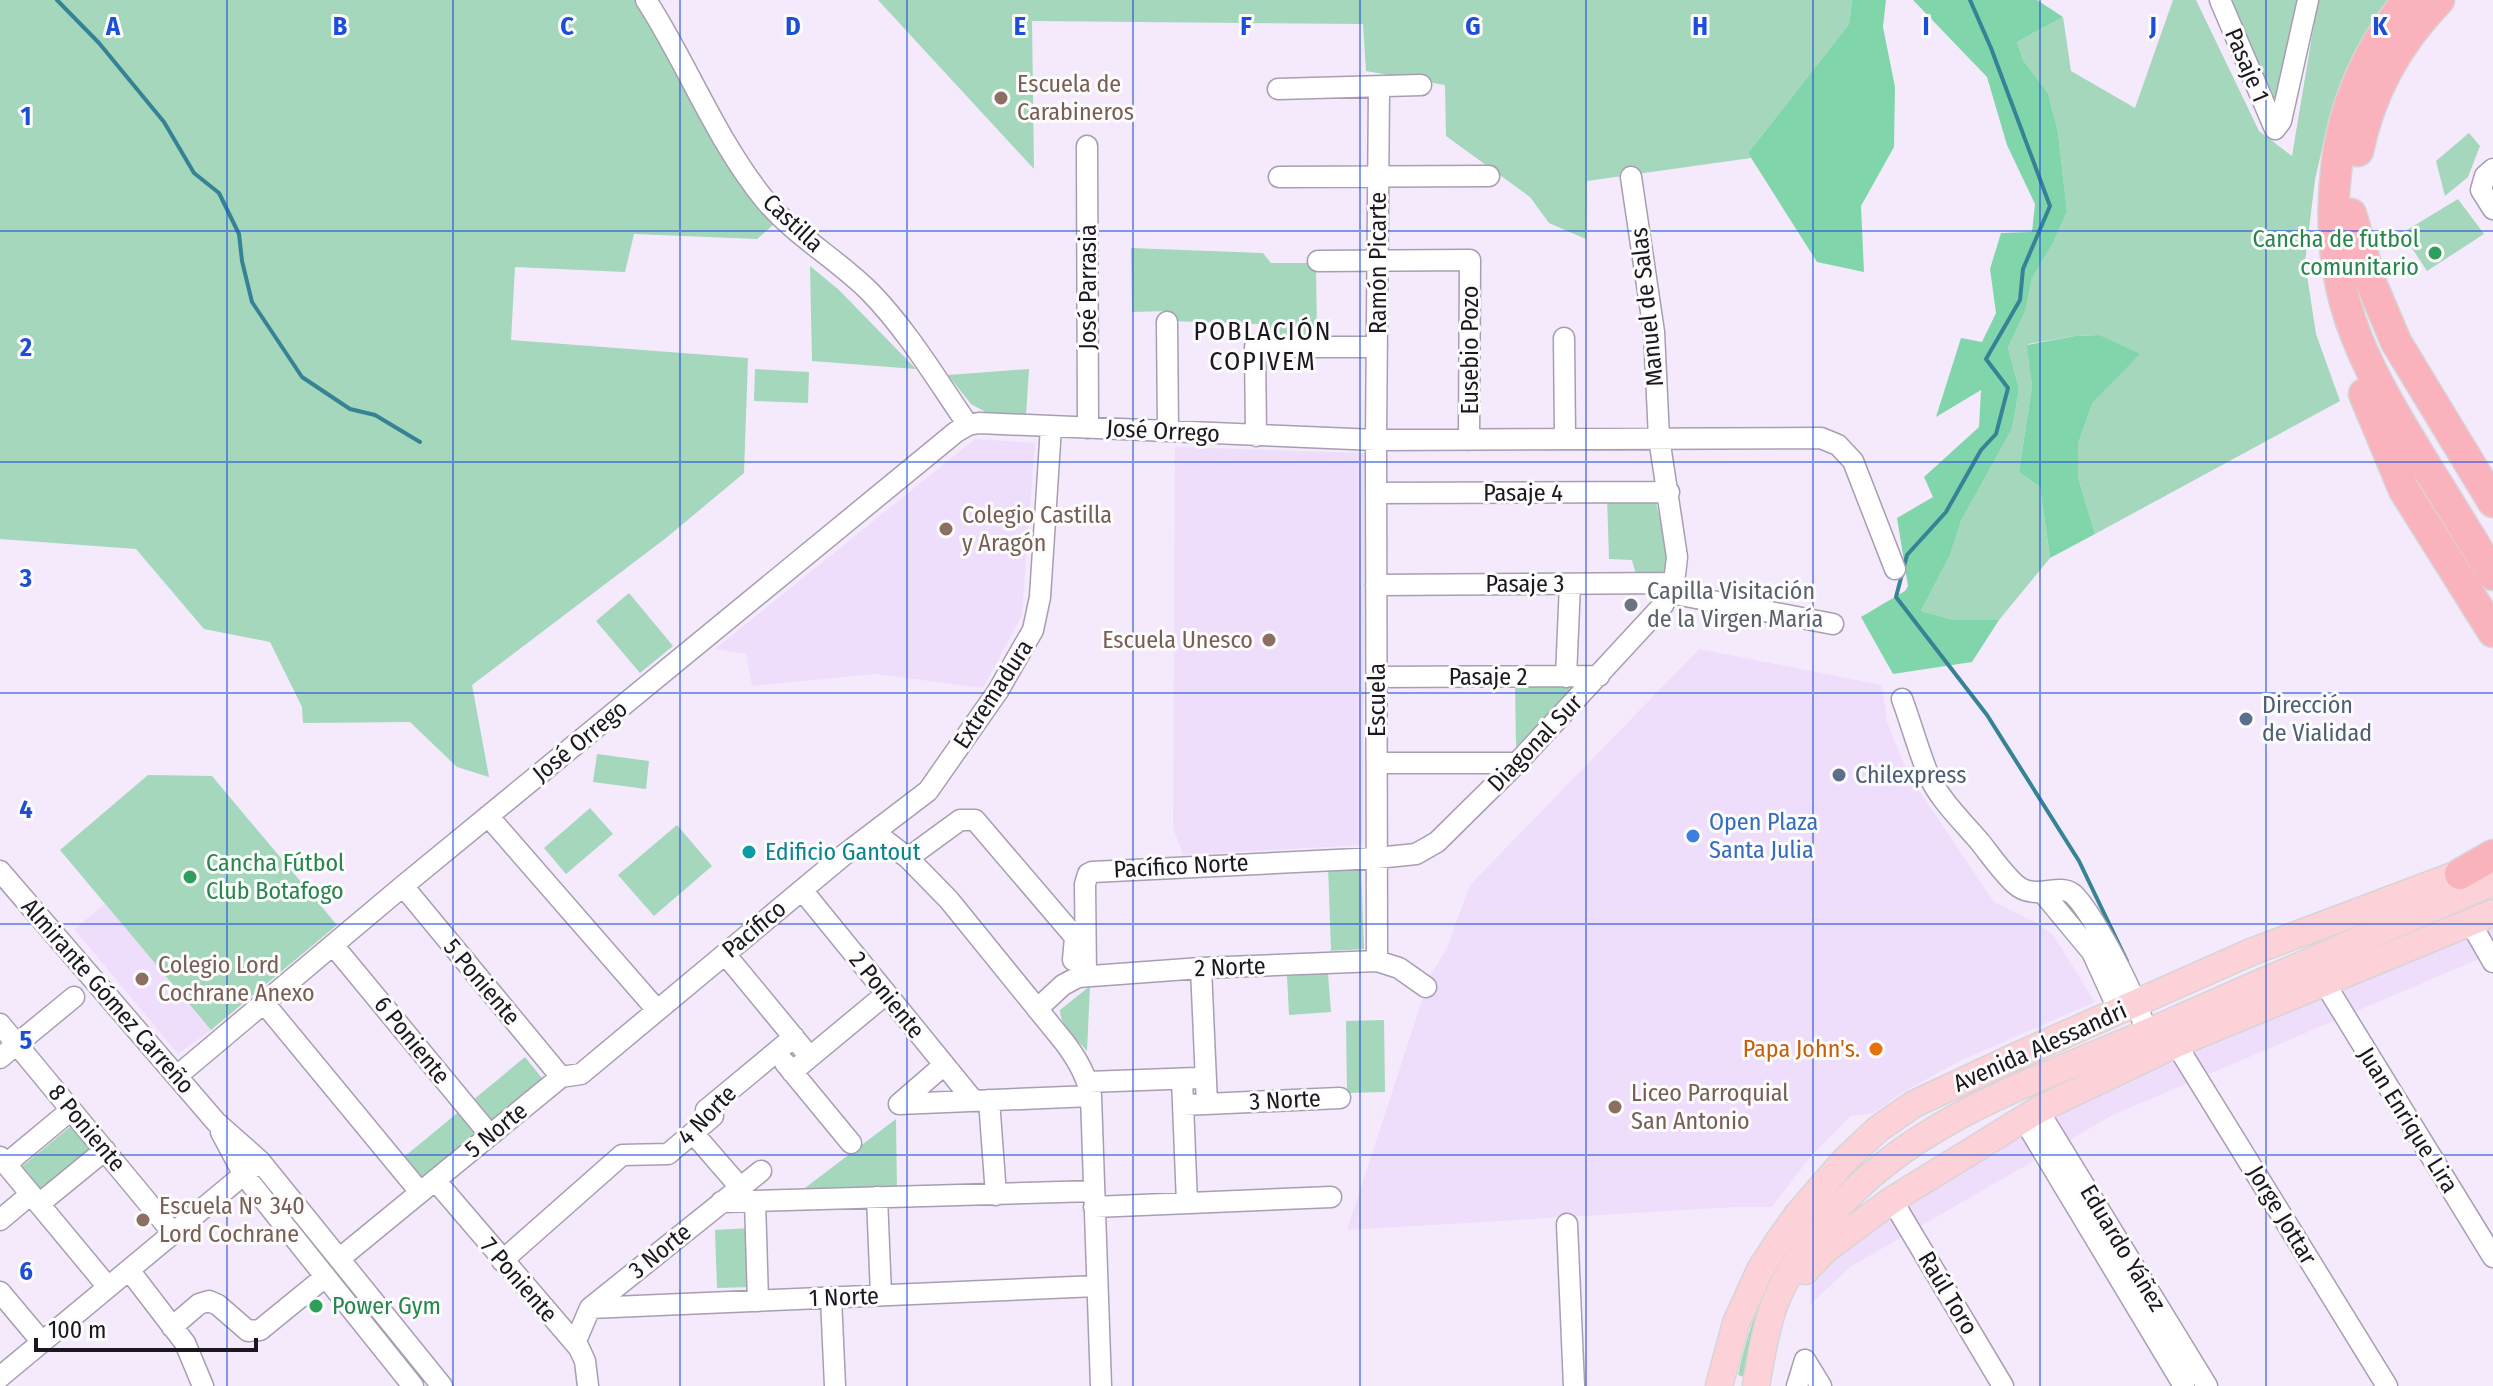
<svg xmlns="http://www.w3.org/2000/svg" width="2493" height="1386" font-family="'Fira Sans Condensed',sans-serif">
  <rect width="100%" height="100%" fill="#f4eafc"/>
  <!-- built -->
  <path fill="#efdefb" d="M975 439 1035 443 1022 615 983 688 875 674 752 686 746 654 715 649Z
    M1175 447 1365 453 1363 845 1183 855 1173 828Z
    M1699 649 1882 685 1887 722 1908 774 1994 902 2039 924 2054 936 2095 1002 1962 1060 1903 1092 1874 1113 1851 1116 1811 1156 1772 1207H1736L1347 1230 1430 976 1446 950 1470 885Z
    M105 904 211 1030 178 1054 74 929Z
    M2493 924V953L2113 1115 1850 1267 1810 1305 1811 1277 1890 1211 2132 1070Z"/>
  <!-- green -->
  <path fill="#a4d7bb" d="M0 0H635L725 156 773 225 757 239 634 234 625 272 515 267 511 340 748 358 744 473 666 538 472 685 489 777 457 767 410 722 303 723 302 707 270 642 204 629 136 549 0 539Z
    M878 0H1852L1849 24 1748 153 1751 158 1587 181 1586 239 1549 223 1530 197 1446 136 1445 85 1366 71 1363 24 1032 21 1034 169Z
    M2173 0H2196L2259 131 2292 156 2318 0H2395L2354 58 2324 140 2315 180 2305 262 2316 334 2340 401 2095 534 2078 477V444L2093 402 2098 335 2075 336 2028 344 2032 386 2019 472 2040 487 2050 558 1999 620H1954L1921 611 1950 555 1961 521 2012 429 2019 389 2008 348 2026 309 2032 278 2052 245 2067 212 2058 132 2048 93 2023 60 2017 42 2063 17 2071 71 2135 108Z
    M2227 0H2300L2276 124Z
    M2469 133 2480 146 2468 177 2445 196 2436 161Z
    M2458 199 2484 234 2427 271 2402 233Z
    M1131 248 1263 253 1271 263H1316L1317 340 1260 341V324L1169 321 1168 311 1132 312Z
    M810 266 839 290 916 369 812 361Z
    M755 369 809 372 808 403 754 401Z
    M1029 369 1026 416 989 414 971 404 948 375Z
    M1654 495 1666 542V581L1637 579 1632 560 1609 559 1607 496Z
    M629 593 673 646 640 673 596 621Z
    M1515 682 1577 685 1516 747Z
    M597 754 649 761 646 789 593 782Z
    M148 775 212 776 337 925 211 1030 60 850Z
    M590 808 613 834 566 874 544 848Z
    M677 825 712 866 654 916 618 875Z
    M1361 865 1364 949 1329 951 1331 950 1328 866Z
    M1328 973 1331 1012 1289 1015 1287 976Z
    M1090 986 1087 1051C1077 1039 1060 1027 1060 1010Z
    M1384 1020 1385 1092 1347 1093 1346 1021Z
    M525 1057 546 1083 425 1183 404 1157Z
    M896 1119 897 1192 793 1197Z
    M76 1122 97 1145 40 1191 20 1168Z
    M1858 1163 1864 1164 1865 1171 1757 1327 1744 1377 1738 1375C1750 1320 1770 1268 1804 1223 1820 1202 1840 1183 1858 1163Z
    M750 1228 752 1287 717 1288 715 1230Z"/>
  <!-- forest -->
  <path fill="#80d6aa" d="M1852 0H1886L1883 27 1895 87 1894 147 1861 206 1864 272 1817 262 1748 153 1849 24Z
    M1913 0H2037L2063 17 2017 42 2023 60 2048 93 2058 132 2067 212 2052 245 2032 278 2026 309 2008 348 2019 389 2012 429 1961 521 1950 555 1921 611 1954 620H1999L1972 662 1893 674 1861 617 1905 591 1908 586 1897 518 1933 497 1924 477 1979 427 1981 390 1936 417 1961 338 1982 342 1996 313 1990 269 2001 233 2032 232 2035 204 2007 145 1987 77Z
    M2099 335 2140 354 2093 402 2078 444V477L2095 534 2050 558 2040 487 2019 472 2032 386 2027 345 2075 336Z"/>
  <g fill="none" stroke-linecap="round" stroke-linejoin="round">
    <!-- stream -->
    <path stroke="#368396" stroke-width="4" d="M57 0 99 43 164 122 194 173 219 193 239 234 242 261 252 302 302 377 350 409 375 415 420 442
      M1970 0 1991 48 2050 206 2023 269 2020 300 1986 359 2008 388 1996 434 1981 450 1946 512 1907 555 1896 597 1987 715 2079 861 2127 961"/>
    <!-- minor casing -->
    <g stroke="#a99db2" stroke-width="23">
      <path id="minor" d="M646 0C687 63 717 142 765 200 795 236 837 259 870 292 908 331 937 380 968 425
        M2220 0 2275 129
        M1278 89 1421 85
        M2275 129 2281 121 2308 0
        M1087 146 1088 428
        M2493 169 2485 176 2481 190 2493 209
        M1279 177 1489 176
        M1318 261 1470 260 1469 440
        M1167 322 1168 431
        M1564 338 1565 438
        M1256 436 1255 347H1377
        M1376 493 1669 492
        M1376 585 1674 583
        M1670 593 1833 624
        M1377 677 1599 676
        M1566 677 1570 584
        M1902 699C1911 723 1918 749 1928 774 1939 799 1962 821 1980 842 1991 856 2002 872 2015 884 2035 902 2058 882 2073 894 2094 913 2150 1020 2148 1046
        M1377 763H1517
        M488 816 657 1010
        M874 832 908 858 949 900 1065 1043C1077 1059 1087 1076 1091 1096L1101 1386
        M908 858 960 820H975L1075 937 1073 960
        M0 871 216 1122 260 1161 442 1386
        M403 886 561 1077
        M802 890 973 1100
        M2043 893 2092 952 2119 1011
        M2470 922 2493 962
        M333 945 490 1135
        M725 954 810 1057
        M1377 961 1376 440 1379 87
        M1201 968 1207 1104
        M1086 976 1085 884 1088 874 1092 872 1377 858 1416 854 1437 842 1517 763 1663 605 1674 583 1677 557 1659 438 1654 332 1631 177
        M2324 982 2493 1257
        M264 1003 420 1192
        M1037 1009 1063 985 1078 977 1201 968 1377 961 1399 968 1426 987
        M0 1024 173 1233
        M2176 1044 2387 1386
        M0 1058 74 997
        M785 1063 851 1143
        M792 1072 886 994
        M177 1076 403 886 956 432 968 425 979 423 1376 440 1821 438 1838 445 1853 461 1895 569
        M1182 1079 1187 1203
        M1088 1082 1196 1078
        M989 1100 996 1195
        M899 1104 1091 1096
        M899 1104 944 1065
        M1183 1105 1340 1098
        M2038 1110 2207 1386
        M2023 1118 2184 1386
        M221 1132 244 1175 413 1386
        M693 1133 739 1186
        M0 1157 108 1287
        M6 1164 71 1110
        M435 1180 579 1348 585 1361 588 1386
        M877 1197 881 1295
        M1892 1200 2003 1386
        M755 1201 758 1301
        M721 1202 1094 1191
        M39 1204 105 1150
        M1094 1207 1331 1197
        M0 1220 31 1194
        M1567 1224 1574 1386
        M339 1259 561 1077 581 1074 844 855 928 791 998 691 1033 630 1040 597 1051 427
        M502 1261 622 1155 668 1154 713 1116 706 1110 794 1037
        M129 1270 185 1343 203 1386
        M0 1292 42 1342
        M831 1298 835 1386
        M590 1308 1097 1286
        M172 1327 199 1304 209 1301 218 1305 248 1331 260 1330 325 1277
        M575 1343 590 1308 761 1171
        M1805 1360 1821 1386
        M0 1377 260 1161
        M1797 1386 1805 1360"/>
    </g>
    <!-- major casing -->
    <g stroke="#d6d5d7" stroke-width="29">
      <path id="major" d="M1805 1271 1826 1249 1892 1200 2038 1110 2176 1044 2493 913
        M1719 1386 1736 1323 1760 1270 1776 1245 1798 1214 1844 1161 1878 1129 1914 1104 2019 1055 2251 952 2479 866
        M1756 1386C1761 1359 1765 1329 1775 1303 1784 1279 1800 1256 1815 1235 1900 1121 2029 1085 2153 1030 2266 980 2379 931 2493 882"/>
    </g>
    <!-- highway casing -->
    <g stroke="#d6d5d7" stroke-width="33">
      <path id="highway" d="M2408 0C2367 49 2342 108 2336 171 2323 289 2360 358 2420 456 2444 495 2469 535 2493 575
        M2358 151C2370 93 2398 42 2439 0
        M2351 214 2372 285 2396 342 2493 502
        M2364 394 2404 490 2493 632
        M2460 874 2493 855"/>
    </g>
    <!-- minor -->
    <use href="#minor" stroke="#fff" stroke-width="20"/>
    <!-- major -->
    <use href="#major" stroke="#fcd1d7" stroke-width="26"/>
    <!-- highway -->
    <use href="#highway" stroke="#fab3bd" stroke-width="30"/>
  </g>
  <!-- grid -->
  <path fill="none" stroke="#1d4ed8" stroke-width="2" stroke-opacity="0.55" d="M227 0V1386M453 0V1386M680 0V1386M907 0V1386M1133 0V1386M1360 0V1386M1586 0V1386M1813 0V1386M2040 0V1386M2266 0V1386M0 231H2493M0 462H2493M0 693H2493M0 924H2493M0 1155H2493"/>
  <!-- markers -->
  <g fill="#8d6e63" stroke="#fcfcfc" stroke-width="3">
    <circle cx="1001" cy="98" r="8"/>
    <circle cx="946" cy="529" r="8"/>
    <circle cx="1269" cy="640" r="8"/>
    <circle cx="142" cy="979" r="8"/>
    <circle cx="1615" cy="1107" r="8"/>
    <circle cx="143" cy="1220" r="8"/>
  </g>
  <g fill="#2e9e5b" stroke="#fcfcfc" stroke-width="3">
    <circle cx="2435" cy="253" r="8"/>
    <circle cx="190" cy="877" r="8"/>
    <circle cx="316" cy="1306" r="8"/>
  </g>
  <circle fill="#6b7280" stroke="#fcfcfc" stroke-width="3" cx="1631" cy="605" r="8"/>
  <g fill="#5c6f8a" stroke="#fcfcfc" stroke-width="3">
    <circle cx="2246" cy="719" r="8"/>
    <circle cx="1839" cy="775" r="8"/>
  </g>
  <circle fill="#3f7fe0" stroke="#fcfcfc" stroke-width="3" cx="1693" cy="836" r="8"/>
  <circle fill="#0f9aa8" stroke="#fcfcfc" stroke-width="3" cx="749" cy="852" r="8"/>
  <circle fill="#e8710a" stroke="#fcfcfc" stroke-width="3" cx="1876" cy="1049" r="8"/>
  <g text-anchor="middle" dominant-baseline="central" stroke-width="6" stroke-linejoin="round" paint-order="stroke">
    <!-- street labels -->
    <g font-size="24" fill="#1c171f" stroke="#fcfcfc">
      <text transform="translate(2247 65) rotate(67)">Pasaje 1</text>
      <text transform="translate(793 223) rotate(43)">Castilla</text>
      <text transform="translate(1378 263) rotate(-90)">Ramón Picarte</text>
      <text transform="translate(1088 287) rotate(-90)">José Parrasia</text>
      <text transform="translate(1647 307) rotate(-96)">Manuel de Salas</text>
      <text transform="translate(1470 350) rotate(-90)">Eusebio Pozo</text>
      <text transform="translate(1163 431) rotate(3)">José Orrego</text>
      <text x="1523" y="493">Pasaje 4</text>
      <text x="1525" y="584">Pasaje 3</text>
      <text x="1488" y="677">Pasaje 2</text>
      <text transform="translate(993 694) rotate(-57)">Extremadura</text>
      <text transform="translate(1377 700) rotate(-90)">Escuela</text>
      <text transform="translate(580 741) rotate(-39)">José Orrego</text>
      <text transform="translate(1535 743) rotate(-46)">Diagonal Sur</text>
      <text transform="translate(1181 866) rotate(-3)">Pacífico Norte</text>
      <text transform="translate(754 929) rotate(-40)">Pacífico</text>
      <text transform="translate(1230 967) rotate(-2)">2 Norte</text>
      <text transform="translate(482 982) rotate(50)">5 Poniente</text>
      <text transform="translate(887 995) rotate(51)">2 Poniente</text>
      <text transform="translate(108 996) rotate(49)">Almirante Gómez Carreño</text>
      <text transform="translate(412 1040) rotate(51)">6 Poniente</text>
      <text transform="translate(2040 1047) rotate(-24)">Avenida Alessandri</text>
      <text transform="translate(1285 1100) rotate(-3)">3 Norte</text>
      <text transform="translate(707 1115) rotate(-46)">4 Norte</text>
      <text transform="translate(2408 1120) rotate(58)">Juan Enrique Lira</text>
      <text transform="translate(87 1128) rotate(50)">8 Poniente</text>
      <text transform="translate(496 1130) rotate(-39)">5 Norte</text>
      <text transform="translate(2282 1215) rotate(59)">Jorge Jottar</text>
      <text transform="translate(2123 1248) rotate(59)">Eduardo Yáñez</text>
      <text transform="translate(660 1251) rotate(-39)">3 Norte</text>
      <text transform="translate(519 1280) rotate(49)">7 Poniente</text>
      <text transform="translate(1948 1293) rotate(59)">Raúl Toro</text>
      <text transform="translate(844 1297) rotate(-2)">1 Norte</text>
    </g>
    <!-- education labels -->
    <g font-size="24" fill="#785e54" stroke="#fcfcfc" text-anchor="start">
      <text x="1017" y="84">Escuela de<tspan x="1017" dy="28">Carabineros</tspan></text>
      <text x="962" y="515">Colegio Castilla<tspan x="962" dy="28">y Aragón</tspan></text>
      <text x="1253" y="640" text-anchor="end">Escuela Unesco</text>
      <text x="158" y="965">Colegio Lord<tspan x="158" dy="28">Cochrane Anexo</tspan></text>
      <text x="1631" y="1093">Liceo Parroquial<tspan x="1631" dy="28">San Antonio</tspan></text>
      <text x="159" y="1206">Escuela N° 340<tspan x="159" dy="28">Lord Cochrane</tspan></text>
    </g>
    <!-- leisure labels -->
    <g font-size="24" fill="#27864d" stroke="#fcfcfc" text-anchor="start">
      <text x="2419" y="239" text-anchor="end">Cancha de futbol<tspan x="2419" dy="28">comunitario</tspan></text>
      <text x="206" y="863">Cancha Fútbol<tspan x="206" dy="28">Club Botafogo</tspan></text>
      <text x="332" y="1306">Power Gym</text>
    </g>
    <!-- worship labels -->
    <g font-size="24" fill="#5b616d" stroke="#fcfcfc" text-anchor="start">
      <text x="1647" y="591">Capilla Visitación<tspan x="1647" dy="28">de la Virgen María</tspan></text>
    </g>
    <!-- service labels -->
    <g font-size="24" fill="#4e5e75" stroke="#fcfcfc" text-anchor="start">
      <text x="2262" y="705">Dirección<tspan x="2262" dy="28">de Vialidad</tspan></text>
      <text x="1855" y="775">Chilexpress</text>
    </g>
    <!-- shop labels -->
    <g font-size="24" fill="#366cbe" stroke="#fcfcfc" text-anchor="start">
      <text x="1709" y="822">Open Plaza<tspan x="1709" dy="28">Santa Julia</tspan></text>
    </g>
    <!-- culture labels -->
    <g font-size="24" fill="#0d838f" stroke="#fcfcfc" text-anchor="start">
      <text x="765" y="852">Edificio Gantout</text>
    </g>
    <!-- food labels -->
    <g font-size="24" fill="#c56008" stroke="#fcfcfc" text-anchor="end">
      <text x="1860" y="1049">Papa John's.</text>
    </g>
    <!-- neighbourhood labels -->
    <g font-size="26" letter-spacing="2" fill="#1c171f" stroke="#fcfcfc">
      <text x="1263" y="331">POBLACIÓN<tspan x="1263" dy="30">COPIVEM</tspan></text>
    </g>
  </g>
  <g font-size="26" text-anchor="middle" font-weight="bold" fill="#1d4ed8" stroke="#fcfcfc" stroke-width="6" stroke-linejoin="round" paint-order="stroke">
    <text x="113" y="35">A</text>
    <text x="340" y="35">B</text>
    <text x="567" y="35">C</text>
    <text x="793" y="35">D</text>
    <text x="1020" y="35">E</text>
    <text x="1246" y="35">F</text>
    <text x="1473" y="35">G</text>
    <text x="1700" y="35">H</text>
    <text x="1926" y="35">I</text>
    <text x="2153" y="35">J</text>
    <text x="2380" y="35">K</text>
    <text x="26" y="125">1</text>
    <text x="26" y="356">2</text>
    <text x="26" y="587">3</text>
    <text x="26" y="818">4</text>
    <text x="26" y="1049">5</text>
    <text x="26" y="1280">6</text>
  </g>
  <!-- scale -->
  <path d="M36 1338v12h220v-12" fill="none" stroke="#1c171f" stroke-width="4"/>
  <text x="48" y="1338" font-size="24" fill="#1c171f" stroke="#fcfcfc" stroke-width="6" paint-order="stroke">100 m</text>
</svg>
